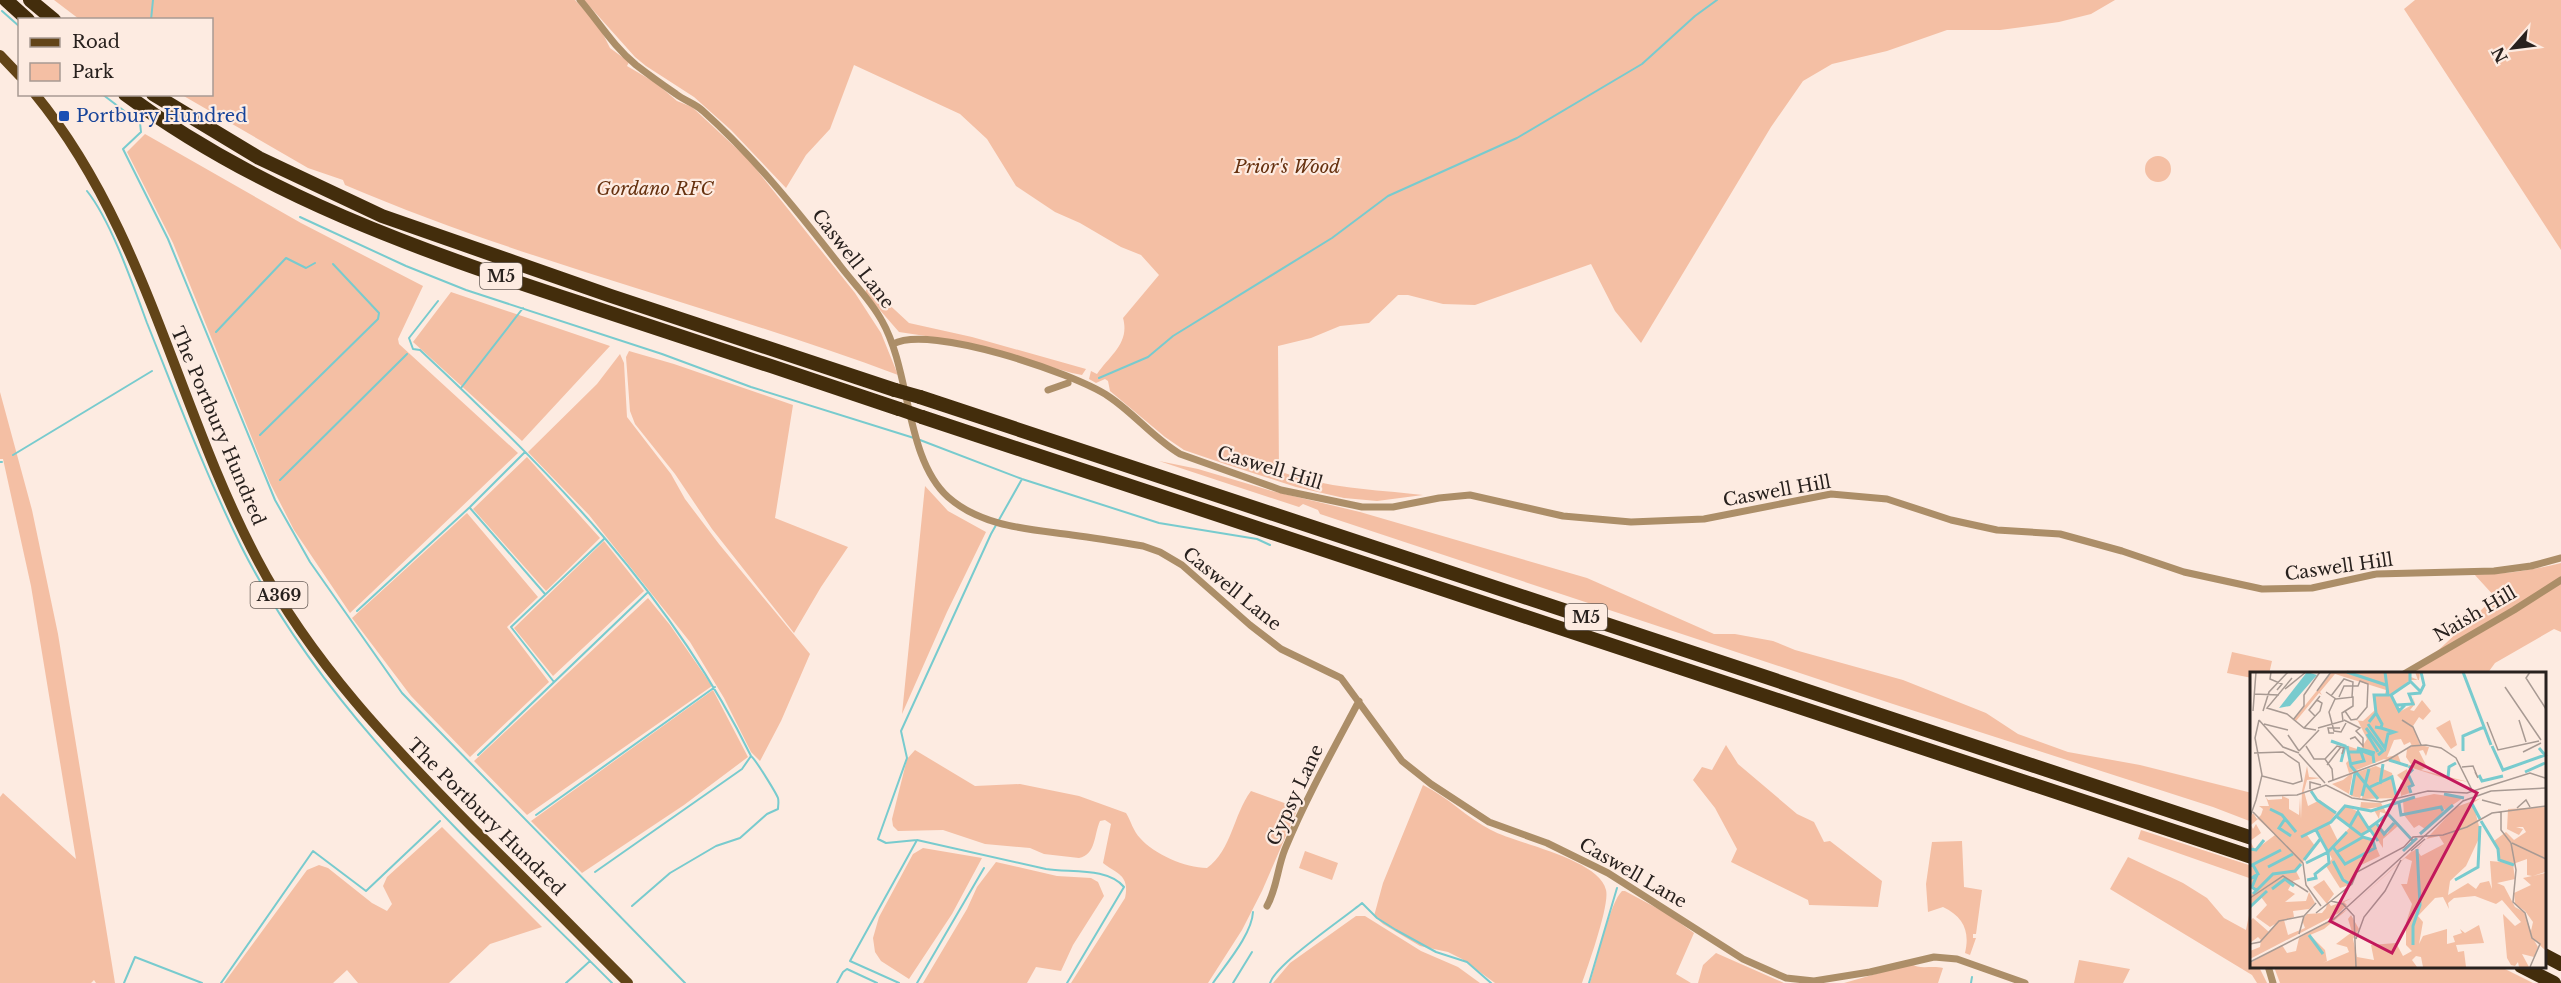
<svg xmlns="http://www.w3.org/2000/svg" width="2561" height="983" font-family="'Libre Baskerville',serif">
  <rect width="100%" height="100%" fill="#fdebe1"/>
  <!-- green -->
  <path fill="#f4bfa4" d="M54 0H575L599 26 610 48 629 62 627 66 656 83 677 101 692 107 748 159 855 293 881 333 898 375C716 307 525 262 345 185L343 180 308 168 182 95 212 94V20L79 19Z
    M584 0H2115L2091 14 2059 22 2000 30H1947L1887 51 1832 64 1803 81 1771 127 1641 343 1615 311 1591 264 1475 305 1443 304 1408 295H1398L1369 323 1340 326 1311 338 1278 346 1279 471C1329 489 1371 489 1423 495L1377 501 1344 498 1296 487 1225 464 1184 450 1165 437 1110 391 1108 381 1105 379 1096 383 1089 379 1091 371 1097 374C1110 355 1130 343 1123 318L1159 275 1141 255 1121 247 1080 223 1055 212 1016 186 987 139 960 114 854 65 830 129 806 155 786 188 731 130 694 97 646 66 635 57Z
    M2415 0H2561V250L2404 9Z
    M145 134 301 223 423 286 398 339 399 344 518 453 350 613 294 530 270 483 173 243 127 152Z
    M2145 169a13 13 0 1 1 26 0a13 13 0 1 1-26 0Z
    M868 285 909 323 972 337 1086 369 1082 375 1072 373 959 341 899 332 865 293Z
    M451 292 610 346 522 441 413 342Z
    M629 351 674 364 793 405 775 518 848 547 821 587 794 633 712 529 675 474 635 424 630 411 626 357Z
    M620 354 624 363 627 417 671 474 685 499 719 544 810 654 781 721 760 761 751 752 724 698 690 642 589 515 528 452 597 384Z
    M0 392 32 510 58 634 115 983H96L94 980 91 983H0V797L3 793 76 859 31 586 3 459H0Z
    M527 457 600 538 546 591 473 509Z
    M1159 461 1198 469 1272 491 1360 512 1587 578 1714 634H1735L1773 641 1795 650 1903 680 1986 713 2018 734 2068 752 2140 765 2252 793V822L2213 807 1893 704 1320 514 1318 510 1303 504 1299 507Z
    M925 486 948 511 986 532 947 612 902 714Z
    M467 513 538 597 507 627 549 682 470 757 411 696 352 618Z
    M604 541 644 591 553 676 514 628Z
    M2561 563V632L2554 629 2495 663 2487 674H2413L2495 597 2474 574C2504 575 2532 570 2561 563Z
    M648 598 670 625 712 686 527 815 474 761Z
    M2232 652 2272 661 2269 674H2252V678L2227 673Z
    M713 690 748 757 684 805 582 873 531 821Z
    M1726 745 1738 764 1797 814 1814 822 1824 842 1830 841 1882 881 1878 907 1809 905 1808 900 1731 862 1737 849 1715 808 1693 780 1702 767 1712 770Z
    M915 750 975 786 1020 784 1079 796 1126 813C1131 821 1133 831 1140 838 1154 854 1185 868 1207 868 1232 850 1233 815 1251 791L1298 808 1262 891 1242 930 1208 983H1071L1125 898C1130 875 1117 874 1103 863L1111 824 1105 820 1100 821C1094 834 1096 855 1079 858L1044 854 1030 848 985 844 943 830 898 831 893 826 892 819 907 759Z
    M1423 785C1448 797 1467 818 1491 830 1517 844 1599 859 1606 890 1610 904 1588 966 1582 983H1495L1462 959 1448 952 1420 946 1383 924 1374 916 1383 883Z
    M442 827 542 927 490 944 449 983H358L347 970 333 983H224L307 870 319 865 328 868 372 903 387 911 392 904 383 886 387 877Z
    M2141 830 2252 866V879L2138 839Z
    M1962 841 1964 887 1982 890 1976 934H1973V938H1976L1970 955 1965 953C1970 932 1964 917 1943 907L1928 912 1926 884 1932 842Z
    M923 848 982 858 952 914 909 979 881 961 875 952 873 938 879 917 913 854Z
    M1305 851 1338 863 1332 880 1299 868Z
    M2128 857 2183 883 2207 898 2224 918 2246 930 2249 915H2252V966L2259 967 2267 983H2257L2252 975 2110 889Z
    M996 862 1057 876 1091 878 1098 882 1104 896 1073 945 1061 971 1036 967 1027 983H923L967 909 977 887Z
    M1622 891H1625L1666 913 1694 933 1676 974 1691 983H1590C1596 964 1610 902 1622 891Z
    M1356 916H1365L1421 951 1458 967 1480 983H1273L1290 963Z
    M1716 953 1784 983H1698L1703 965Z
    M2079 960 2130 969 2123 983H2074Z
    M1911 964C1920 970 1932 965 1943 968L1938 983H1844Z
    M2274 967H2501L2533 983H2280Z"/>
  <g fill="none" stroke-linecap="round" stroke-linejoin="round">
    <!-- stream -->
    <path stroke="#78cbce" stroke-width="2" d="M2 11 20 27
      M151 20 153 0
      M102 94 140 123 141 132 123 149 168 239 275 500 310 562 402 693 685 983
      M87 191C111 221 133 285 147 323 177 398 205 473 241 546 328 719 478 848 612 983
      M300 217 406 266 466 290 662 354 751 387 914 438
      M438 301 409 338 413 349 420 350C550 471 672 595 751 756 756 760 776 793 778 798 779 802 778 805 778 809L767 814 740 838 716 846 670 873 632 906
      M216 332 286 258 306 268 315 263
      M1099 378 1148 357 1173 336 1332 238 1388 196 1517 138 1642 64 1695 16 1717 0
      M461 388 523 308
      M260 435 378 319 379 313 333 264
      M920 440 1022 479 1159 523 1257 539 1270 545
      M13 455 152 371
      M0 462H2
      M280 480 407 354
      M470 508 545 594
      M357 611 470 507 525 452
      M554 682 511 627 604 539
      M478 755 647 593
      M536 815 715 687
      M917 840 1046 869C1070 873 1107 867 1124 887L1067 983
      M595 872 742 769 751 756
      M124 983 135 957 202 983
      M221 983 313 851 366 891 440 821
      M566 983 590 961
      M837 983 843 972 847 969 877 983
      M899 983 850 961 917 840 886 843 878 839 907 758 901 731 991 534 1022 479
      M917 983 984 868
      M1213 983C1226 964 1252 934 1253 912
      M1233 983 1252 952
      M1270 983C1277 963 1343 919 1362 903L1377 918 1396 930 1436 952 1467 962 1491 983
      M1589 983 1617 888
      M1971 983 1972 977"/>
    <!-- minor -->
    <path stroke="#ac8e68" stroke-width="7" d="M580 0C599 22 613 46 636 65 649 75 663 85 676 94 685 101 695 103 703 111 754 157 796 209 838 263 852 282 871 300 882 321 911 372 905 458 948 497 982 527 1029 529 1072 535 1096 538 1120 542 1143 546L1160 552 1182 565 1250 625 1281 649 1341 678 1402 761 1431 784 1489 822 1547 843 1608 873 1743 959 1786 978 1814 981 1870 972 1934 957 1957 959 2025 983
      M893 344C930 324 1073 373 1108 396 1134 413 1153 438 1180 454L1281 490 1362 507H1393L1439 498 1470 495 1563 516 1631 522 1704 519 1831 494 1887 499 1951 520 1997 530 2060 534 2122 551 2184 572 2262 589 2312 588 2376 574 2494 571 2531 566 2561 558
      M1048 390 1068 383
      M2404 674 2514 610 2561 580
      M1267 906C1277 888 1277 869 1285 849 1306 798 1333 750 1359 701
      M2268 966 2273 983"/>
    <!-- primary -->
    <path stroke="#624418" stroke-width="10" d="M0 55 20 76
      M35 94C146 229 177 408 257 559 311 662 393 747 474 829 526 880 577 932 628 983"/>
    <!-- motorway -->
    <path stroke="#432d0c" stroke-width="14" d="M6 0 28 20
      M30 0 54 20
      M125 94C263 196 419 250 580 303 686 338 793 373 899 409
      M153 94 259 158 382 216 611 296 895 390
      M920 397 2252 838
      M922 417 2252 857
      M2544 955 2561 964
      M2521 966 2554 983"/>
    <!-- motorway-bridge -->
    <path stroke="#432d0c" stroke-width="14" d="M895 390 920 397
      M899 409 922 417"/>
  </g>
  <!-- markers -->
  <rect fill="#1a4fb4" stroke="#fdebe1" stroke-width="2" x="58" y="110" width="12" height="12" rx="3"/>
  <g text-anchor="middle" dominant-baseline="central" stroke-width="4.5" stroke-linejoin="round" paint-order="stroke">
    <!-- shield labels -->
    <g fill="#fdebe1" stroke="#685e58" stroke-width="1.5">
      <rect x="480" y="263" width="42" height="26" rx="4.5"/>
      <rect x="250.5" y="582" width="57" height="26" rx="4.5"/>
      <rect x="1565" y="604" width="42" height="26" rx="4.5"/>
    </g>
    <g font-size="16" font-weight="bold" fill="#28211e">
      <text x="501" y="276">M5</text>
      <text x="279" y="595">A369</text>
      <text x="1586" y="617">M5</text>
    </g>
    <!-- transit labels -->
    <g font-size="18" fill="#164399" stroke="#fdebe1" text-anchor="start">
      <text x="76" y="116">Portbury Hundred</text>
    </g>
    <!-- park labels -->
    <g font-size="18" font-style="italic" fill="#66310f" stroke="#fdebe1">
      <text x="1287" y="167">Prior's Wood</text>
      <text x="655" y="189">Gordano RFC</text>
    </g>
    <!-- street labels -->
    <g font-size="18" fill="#28211e" stroke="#fdebe1">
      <text transform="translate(853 259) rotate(52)">Caswell Lane</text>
      <text transform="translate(218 426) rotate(67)">The Portbury Hundred</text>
      <text transform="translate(1270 468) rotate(17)">Caswell Hill</text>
      <text transform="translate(1777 491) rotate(-10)">Caswell Hill</text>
      <text transform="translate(2339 567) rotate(-8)">Caswell Hill</text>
      <text transform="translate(1232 589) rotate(39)">Caswell Lane</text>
      <text transform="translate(2475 614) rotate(-30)">Naish Hill</text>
      <text transform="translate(1295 795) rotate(-65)">Gypsy Lane</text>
      <text transform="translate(486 817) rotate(45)">The Portbury Hundred</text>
      <text transform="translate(1633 873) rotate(30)">Caswell Lane</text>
    </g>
  </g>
  <!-- overview -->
  <g transform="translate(2250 672)">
    <rect width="296" height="296" fill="#fdebe1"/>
    <path d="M82 0H160L161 5 168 8 165 0H170L169 8H160L141 23 149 40 164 32 163 25 165 32 160 38 164 39 172 28 181 39 173 48 169 45 163 54 170 73 179 75 176 84 173 78 169 79 177 95 171 98 219 110 194 106 134 87 99 101 96 91 99 88 98 74 110 78 117 67 108 49 103 48 113 49 125 38 123 23 135 22 136 18 85 2 70 20 72 23 69 21 46 49 44 47ZM151 67 154 73 160 70 162 74 157 77 156 85 162 94 151 91 148 83 137 85 144 68ZM200 48 207 73 201 77 186 56ZM57 94 59 105 71 106 57 108 54 119 58 134 70 128 86 141 79 151 88 169 100 155 86 143 96 134 109 140 120 158 112 165 123 168 130 184 109 194 102 211 98 210 99 213 90 216 76 194 82 187 71 164 66 158 57 163 65 174 46 199 50 207 43 209 38 218 45 222 35 230 56 229 59 220 65 231 59 237 43 239 44 245 34 248 38 263 55 256 52 248 57 242 72 241 76 236 77 232 63 215 74 208 84 222 78 230 81 234 102 226 94 230 97 233 89 241 0 287V279L10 275 11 268 8 265 0 271V249L3 246 19 260 25 252 20 255 6 245 17 233 11 225 0 235V224L6 218 0 216V146L3 141 7 147 11 143 13 137 9 134H19L16 125 18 128 32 127V124L39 127V137L49 143 50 125 51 147 52 119ZM8 147 25 163 5 178 0 169 11 161 6 152 3 157 1 153ZM126 94 142 101 147 126 112 127 113 119 110 126 101 124 105 101ZM157 97 162 112 157 115 160 121 151 124 150 113 154 110 147 103ZM103 100 99 122 82 112 93 108ZM184 122 213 126 195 138 192 135H191L193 140 175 157 169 153 164 156 154 143 153 129ZM231 126 223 131 231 162 216 194 200 209 198 223 218 211 226 217 230 211 239 209 242 217 240 189 251 190 244 169 256 160 264 168 276 160 273 155H266L273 157 269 163 257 157 258 137 295 135V200L283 204 295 201V278L284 268 288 275 284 285 272 282 279 295H269L268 290 265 294 261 293 257 286 253 242 265 254 271 250 252 228 246 232 225 224 204 226 198 231 199 237 193 225 185 226 168 244 173 250 169 272 173 264 197 257V272L205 270 203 264 212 261 210 257 215 261 229 253 234 271 206 273 208 280 214 279 216 295H173L171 285 166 284 162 288 167 295H0V291L32 273 37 281 46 279 49 266 98 237 74 257 60 263 75 278 77 289 73 291 99 280 97 275 86 272 102 260 98 247 101 243 109 257 103 267 107 285 124 288 121 273 146 271 153 284 162 279 156 273V251L162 232 151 212H157L162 189 155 186 99 236 161 180 167 177 206 135ZM189 164 194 172 171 184 167 178 176 167ZM277 187V203L282 204 273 206 281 213 264 221 265 232 275 239 283 250 281 259 274 240 265 235 254 214 247 211 265 207 263 192ZM111 130 131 131 137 142 130 140 129 147 124 138 128 135 110 138ZM145 150 149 153 133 167V176L120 156 127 151 137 162Z" fill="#f4bfa4" fill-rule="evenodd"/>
    <path d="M57 0 67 3 40 34 29 36Z" fill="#78cbce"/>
    <path fill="none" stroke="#78cbce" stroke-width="3" d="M97 0 136 13M160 0V9L170 19M213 0 241 73M156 32 149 39 141 23 160 10M147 33 163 32 159 22 170 21 174 13 171 0M119 50 126 41 124 23H138L135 0M118 52 135 76 138 62 144 60 131 56M125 55 131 56 132 52 126 41M116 56 133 79 128 83M117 62 128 80M81 69 95 74 91 90M97 74 101 94 128 127M242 74 253 98 295 83 289 76M107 76 125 81M107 77 123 83 124 91M213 79V64L234 55M98 80H111L114 89 100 92M139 88 158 94M159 94 162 98 158 102 163 113 159 115 161 121M275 100 295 91M229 103 232 109 253 104M198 106 199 95 206 91M130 112 133 92M120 115 142 105 146 123M61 119 67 128 86 141M194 122 214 126M101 123 105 101M112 124 119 97M221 130 230 147M149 131 151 143 191 135 193 139M20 137 32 143 46 160M86 144 111 163 120 158M35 147 29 156 41 164M231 149 248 177 249 188 264 193M127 152 134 162 144 151M100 154 108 140 119 157M170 162 203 133M51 165 81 150 95 134 121 139 165 125M128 169 119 156 138 142 163 169M83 175 95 192 125 176 123 168 113 165 87 180M0 177 6 178 14 168M153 179 167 166M54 188 71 166M83 189 93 208 100 212M56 191 78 180 66 158M0 194 31 178M18 195 43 182M7 203 2 215 7 219M0 207 8 202 3 193M57 208 66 206 65 202 79 191 78 180 97 160M205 208 228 195 230 154M22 217 35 207 44 214M3 222 23 202 45 199 51 192M0 235 17 219M59 263 73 282M163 273V254L170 233 167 177"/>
    <path fill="none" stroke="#a89a93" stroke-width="1.5" d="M21 0 20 7 32 12 27 18M280 0 276 6 296 37M42 6 17 36 37 42 54 56 66 58M255 15 291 68M35 17 56 0M67 19 81 0M4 22 29 23M81 24 94 7 103 10 102 25M89 25 94 14H108L110 9 118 12 117 35 107 47 101 48 95 39M85 27 79 40 84 59 91 60 96 51M3 39 6 0M13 39 19 20 38 0M65 44 59 38 70 24M9 48 33 75 49 81M43 48 54 34V23L70 0M94 48 110 56 106 59 113 66V74L105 65 100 67M152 48 163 55 171 73M269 48 276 70M237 50 248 78 289 69M14 52 38 58M54 56 70 39 72 31 67 28M68 56 93 49 92 41 103 34V25L86 27 76 20M84 61H79L78 56H90M38 63 49 79M56 74 64 87H75L82 97 83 108M49 79 69 58M273 80 291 71M4 81 33 80 49 91 52 109 43 112 12 104M49 82 75 111M75 87 87 74 94 76 92 82M77 93 91 75M212 95 223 94 228 106 225 100M78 110 138 88 161 74 176 73 191 76 206 86 223 120M60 117V110L71 113M15 124 47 123 76 113 102 126 131 130 178 119 217 121 280 101 295 106M6 128 12 103 5 66 9 48M232 128 251 133M267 136 276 128 280 135M3 140 53 191 56 213 71 234M251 140V158L261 171M0 145 6 128M261 171 266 198 263 230 275 241 282 266 290 272 280 295M262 171 296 187M161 179 175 167M0 226 33 204 58 220M81 229 93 232 104 244 106 295M66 241 102 212 107 200 154 175 163 165 193 163 217 155 242 141 296 134M49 262 54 244M106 267 114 245 135 219 151 188M0 272 10 270 29 249 54 244 66 231M0 290 84 247 213 129 241 119 296 116"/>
    <path fill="#c2185b" fill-opacity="0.15" stroke="#c2185b" stroke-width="3" d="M165 89 227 121 142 281 80 249Z"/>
    <rect width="296" height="296" fill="none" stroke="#28211e" stroke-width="3"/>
  </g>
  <!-- legend -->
  <rect x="18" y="18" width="195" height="78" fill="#fdebe1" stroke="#a89a93" stroke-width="1.5"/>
  <rect x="30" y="38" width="30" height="9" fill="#624418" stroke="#a89a93" stroke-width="1.5"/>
  <text x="72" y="48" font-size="18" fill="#28211e">Road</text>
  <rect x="30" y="63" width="30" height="18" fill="#f4bfa4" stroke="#a89a93" stroke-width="1.5"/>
  <text x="72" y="78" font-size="18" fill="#28211e">Park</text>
  <!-- north arrow -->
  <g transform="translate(2513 48) rotate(242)" stroke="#fdebe1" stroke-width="4.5" paint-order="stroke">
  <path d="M0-4.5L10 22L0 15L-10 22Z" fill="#28211e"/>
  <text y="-9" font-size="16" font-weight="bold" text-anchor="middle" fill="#28211e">N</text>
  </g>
</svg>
